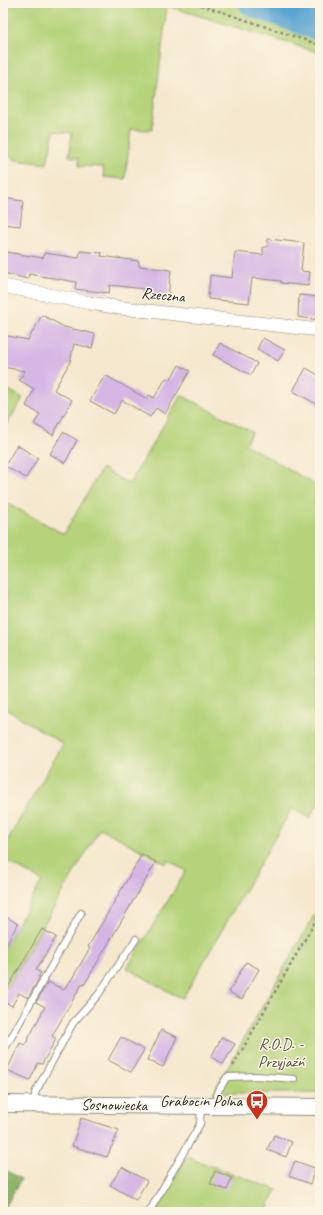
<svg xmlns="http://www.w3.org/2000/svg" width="323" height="1215" font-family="Caveat,sans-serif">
  <rect width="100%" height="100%" fill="#fcf5e5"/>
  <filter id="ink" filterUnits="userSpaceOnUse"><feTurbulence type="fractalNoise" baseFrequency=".025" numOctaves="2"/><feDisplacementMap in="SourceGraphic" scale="8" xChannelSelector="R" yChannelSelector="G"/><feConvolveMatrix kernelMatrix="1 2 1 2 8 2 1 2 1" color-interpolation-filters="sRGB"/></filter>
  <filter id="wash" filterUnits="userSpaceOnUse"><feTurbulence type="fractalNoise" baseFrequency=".012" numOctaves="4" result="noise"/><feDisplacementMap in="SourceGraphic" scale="16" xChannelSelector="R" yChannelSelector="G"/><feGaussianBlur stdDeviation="0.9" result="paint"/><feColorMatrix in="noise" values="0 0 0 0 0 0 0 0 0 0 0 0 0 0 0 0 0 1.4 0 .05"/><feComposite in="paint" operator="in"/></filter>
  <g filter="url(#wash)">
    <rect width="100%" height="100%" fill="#f5e8ce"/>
    <!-- green -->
    <path fill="#b5d37a" stroke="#707f52" d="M3 3H320V53L167 6 152 130 131 129 125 179 104 177 103 167 79 166V158L69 156 72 133 54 131 47 164 16 160 3 152Z
      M3 387 23 398 3 431Z
      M181 395 252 432 245 444 282 465 320 488V799L310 818 292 808 183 998 173 994 127 968 186 871 168 860 166 864 100 828 7 988 3 986V950L42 881 3 859V848L63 744 3 707V501L64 534 102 468 129 484Z
      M320 905V1093H213Z
      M187 1157 277 1190 265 1212H155Z"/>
    <!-- forest -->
    <path fill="#90b56a" stroke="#5e704a" d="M3 1169 21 1179 3 1211Z"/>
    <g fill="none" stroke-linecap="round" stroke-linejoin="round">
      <!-- river -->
      <path stroke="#5aa4d1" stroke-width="28" d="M253 3 320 27"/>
    </g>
    <g id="blocks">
      <!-- building -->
      <path fill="#d6b6e5" d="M3 198 23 201 20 226 3 224Z
        M268 239 304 243 301 271 310 272 308 286 281 283V281L252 278 249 303 208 299 210 275 232 278 235 252 263 255V247H267Z
        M80 251 102 253 101 256 139 261V266L171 270 168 296 143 293 144 289 110 285 109 293 75 289 76 282 29 274 28 279 3 273 6 252 43 258 44 253 79 258Z
        M299 295 320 297 319 320 298 317Z
        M42 315 64 327 95 334 92 348 74 344 70 362 54 390 72 400 53 435 34 424 40 414 26 406 34 389 19 380 25 371 3 367V335L28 340Z
        M263 338 285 350 278 361 257 349Z
        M220 343 257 363 251 375 213 355Z
        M179 365 190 371 165 414 156 408 150 417 122 400 114 414 90 401 105 375 147 399 149 395 154 398 166 378 170 380Z
        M306 368 320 376V406L293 391Z
        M63 432 77 440 65 463 50 454Z
        M17 445 38 458 26 478 5 466Z
        M142 854 156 862 84 985 82 984 52 1036 56 1039 42 1064 38 1063 30 1080 7 1070 20 1043 25 1045 45 1007 36 1002 48 982 64 990 69 981 70 982 90 948 88 947Z
        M3 915 18 924 3 949Z
        M42 929 56 937 36 970 41 973 38 977H40L28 998 19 993 12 1006 3 1001V996Z
        M246 962 259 969 242 999 229 992Z
        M161 1030 177 1037 163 1067 147 1060Z
        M121 1037 144 1050 131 1072 108 1060Z
        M222 1037 235 1044 223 1064 211 1057Z
        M81 1118 119 1130 107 1157 72 1146Z
        M274 1135 292 1142 286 1157 267 1150Z
        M295 1161 315 1168 310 1184 289 1176Z
        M122 1167 147 1181 136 1200 110 1185Z
        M215 1171 232 1178 227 1190 210 1184Z"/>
    </g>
  </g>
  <g filter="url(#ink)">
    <use href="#blocks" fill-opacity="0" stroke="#908a7c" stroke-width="1"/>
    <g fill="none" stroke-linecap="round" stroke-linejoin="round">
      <!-- service casing -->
      <g stroke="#908a7c" stroke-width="8">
        <path id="service" d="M3 1052 81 913
          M35 1103V1093L73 1023 98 995 136 939
          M218 1105 217 1093 227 1077 257 1076 294 1079
          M149 1212 200 1124 201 1106"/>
      </g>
      <!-- minor casing -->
      <g stroke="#908a7c" stroke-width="14">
        <path id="minor" d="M3 286 90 303 121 308 320 330"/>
      </g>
      <!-- tertiary casing -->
      <g stroke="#908a7c" stroke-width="18">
        <path id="tertiary" d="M3 1104 320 1107"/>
      </g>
      <!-- path -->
      <path stroke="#908a7c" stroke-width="2.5" stroke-dasharray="3 3" stroke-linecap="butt" d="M195 3 320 45
        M233 1066 320 913"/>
      <!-- service -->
      <use href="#service" stroke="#fff" stroke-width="6"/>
      <!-- minor -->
      <use href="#minor" stroke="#fff" stroke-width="13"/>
      <!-- tertiary -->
      <use href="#tertiary" stroke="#fff" stroke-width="16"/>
    </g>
  </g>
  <!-- icons -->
  <defs>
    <g id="bus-pin" transform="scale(1.15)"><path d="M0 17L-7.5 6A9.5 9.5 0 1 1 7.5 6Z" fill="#c8321e" stroke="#fcf5e5"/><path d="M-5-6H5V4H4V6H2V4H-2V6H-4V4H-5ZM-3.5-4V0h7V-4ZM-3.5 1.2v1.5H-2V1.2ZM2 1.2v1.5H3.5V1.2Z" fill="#fff"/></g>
  </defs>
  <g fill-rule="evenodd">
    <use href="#bus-pin" x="257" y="1101"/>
  </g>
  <g text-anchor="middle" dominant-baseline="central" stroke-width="3" stroke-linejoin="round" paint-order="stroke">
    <!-- street labels -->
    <g font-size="16" fill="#2b2b2b" stroke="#fcf5e5">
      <text transform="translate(163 295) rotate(6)">Rzeczna</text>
      <text transform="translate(114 1105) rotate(1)">Sosnowiecka</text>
    </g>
    <!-- park labels -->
    <g font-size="16" fill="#4e553f" stroke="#fcf5e5">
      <text x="281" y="1044">R.O.D. -<tspan x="281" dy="18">Przyjaźń</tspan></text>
    </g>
    <!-- poi labels -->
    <g font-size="16" fill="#2b2b2b" stroke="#fcf5e5" text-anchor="end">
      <text x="242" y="1101">Grabocin Polna</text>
    </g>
  </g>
  <!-- margin -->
  <rect width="323" height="1215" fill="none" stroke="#fcf5e5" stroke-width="16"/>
</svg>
